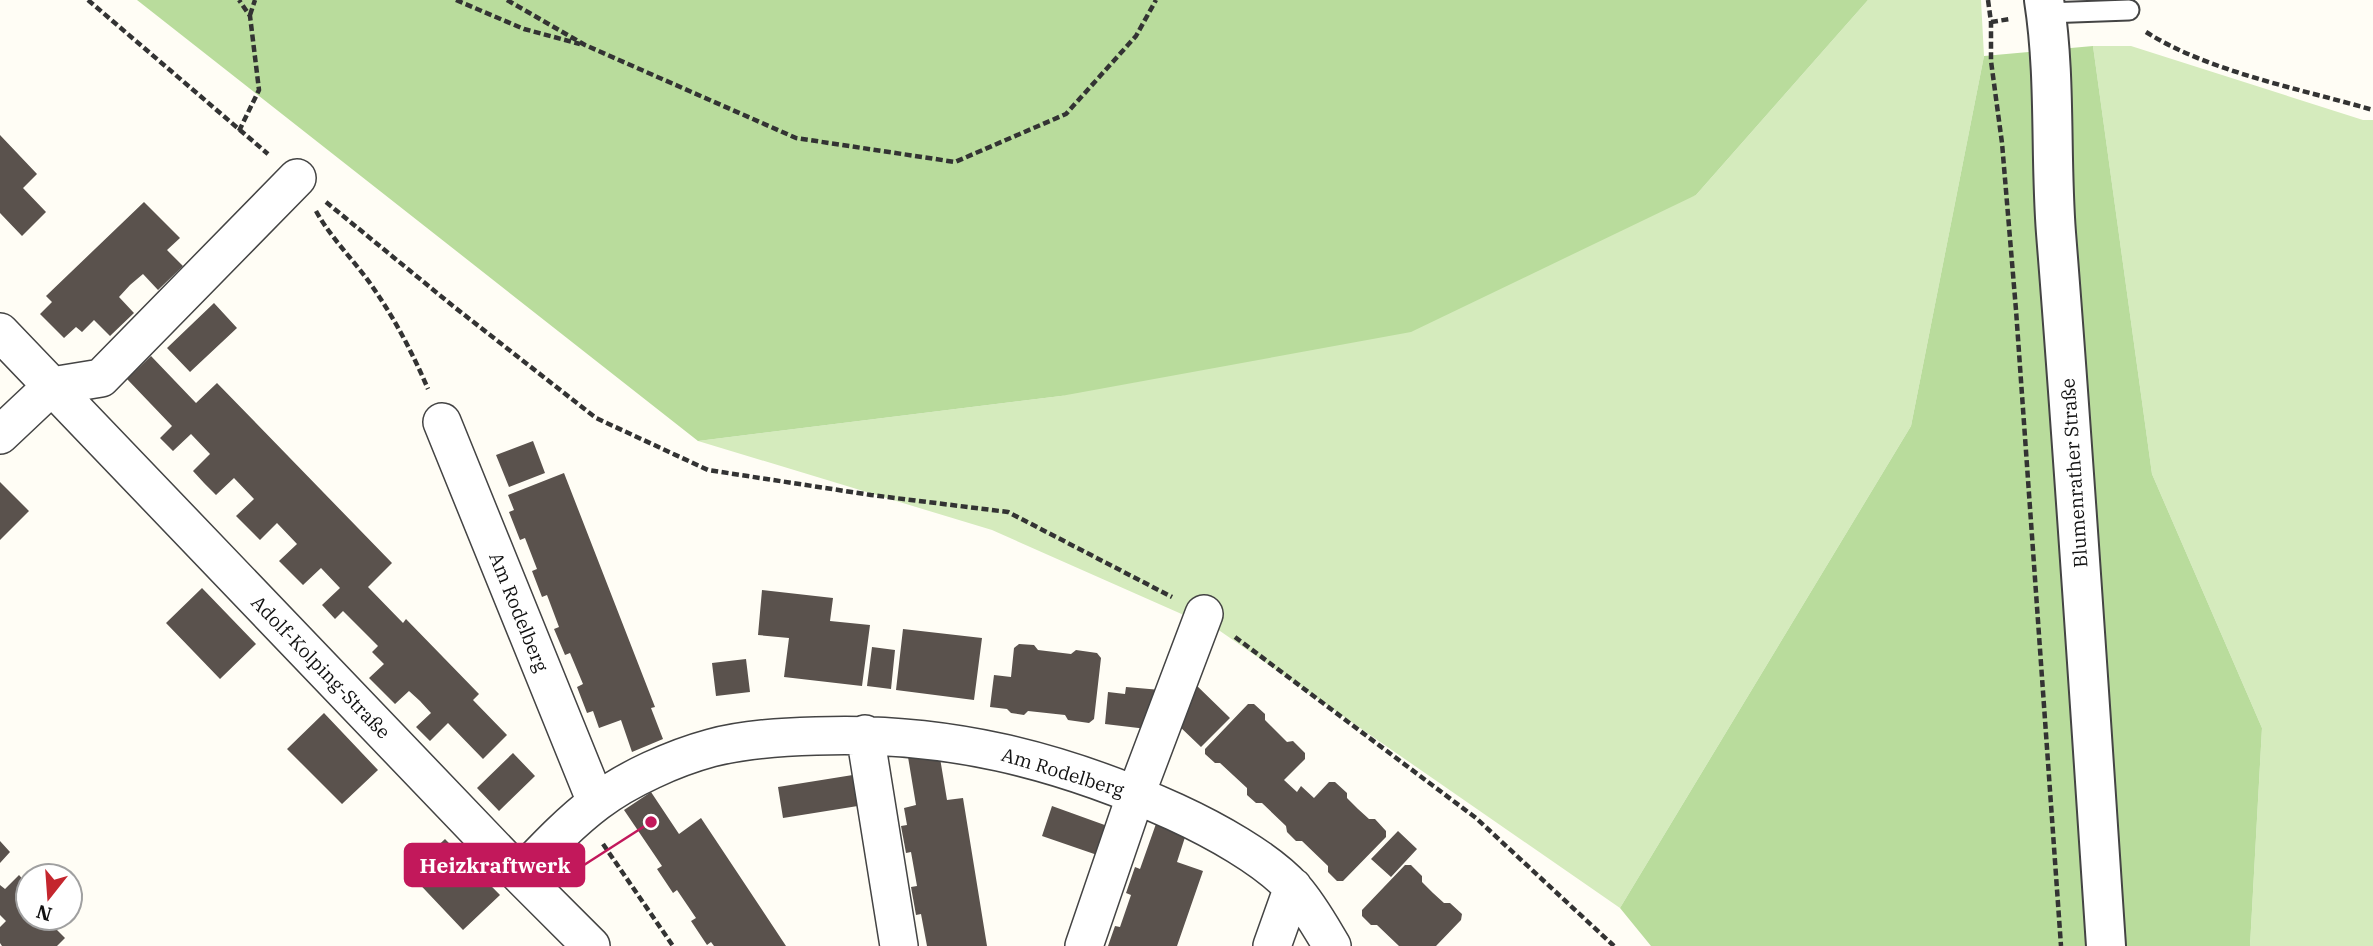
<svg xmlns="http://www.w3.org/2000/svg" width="2373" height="946" font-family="'IBM Plex Serif',serif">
  <rect width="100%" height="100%" fill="#fffdf5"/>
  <!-- green -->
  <path fill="#d5ebbd" d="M1868 0H1981L1984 56 1911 426 1620 908 1220 631 992 530 698 441 1061 396 1696 195Z
    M2093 46H2131L2363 120H2373V946H2250L2262 728 2152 474Z"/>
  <!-- forest -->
  <path fill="#b9dc9c" d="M137 0H1868L1696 195 1411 332 1061 396 698 441Z
    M2093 46 2152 474 2262 728 2250 946H1651L1620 908 1911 426 1984 56Z"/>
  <!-- building -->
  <path fill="#5a524d" d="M0 135 37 174 23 188 46 212 22 236 0 213Z
    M144 202 180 238 167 250 183 266 158 290 143 274 130 285 119 297 134 313 110 336 94 320 82 332 76 327 64 338 40 314 52 302 46 296Z
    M214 303 237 328 190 372 167 348Z
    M151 356 196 403 217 383 392 563 368 587 403 623 406 619 479 694 473 700 507 735 483 759 448 723 430 741 416 727 431 713 420 701 409 691 395 704 369 678 384 664 372 652 378 646 343 611 335 619 322 605 340 588 321 568 303 585 279 561 297 544 277 523 260 540 236 516 254 499 234 478 216 495 204 483 193 471 210 454 191 434 173 451 160 438 172 426 127 379Z
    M533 441 545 473 509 487 496 455Z
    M564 473 655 707 651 708 663 739 632 752 621 720 599 728 593 711 587 713 577 687 583 684 570 653 565 655 554 629 559 627 547 595 542 597 532 571 537 569 525 538 520 540 509 512 514 510 508 495Z
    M0 482 29 511 0 540Z
    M202 588 256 644 220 679 166 623Z
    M762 590 833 598 830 621 870 625 862 686 784 677 789 638 758 635Z
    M903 629 982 638 974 700 896 690Z
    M1019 644 1034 645 1038 650 1071 654 1076 650 1097 653 1101 658 1094 719 1089 723 1068 720 1065 715 1028 711 1024 715 1011 713 1007 709 990 707 994 675 1011 677 1014 648Z
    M872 647 895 650 891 689 867 686Z
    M746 659 750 692 716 696 712 663Z
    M1193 682 1230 718 1201 747 1177 724Z
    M1126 687 1161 690 1147 729 1105 724 1108 692 1125 694Z
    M1248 704H1254L1265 714V720L1287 742 1293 741 1305 753V759L1284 780 1297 792 1301 786 1314 798 1329 782H1335L1347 793V798L1358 809 1369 819H1375L1386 831V837L1343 881H1337L1328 872V866L1302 841H1296L1287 832 1286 826 1262 803H1256L1247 795V788L1220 763H1215L1205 754V749Z
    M324 713 378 770 342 804 287 749Z
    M939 752 947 800 963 798 987 946H927L921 914 916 915 911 887 917 886 911 852 906 853 901 826 907 825 904 808 916 805 908 757Z
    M513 753 535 776 499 811 477 788Z
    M859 774 864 805 783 818 778 787Z
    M651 792 679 834 701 818 786 946H714L711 942 707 945 691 921 696 918 677 890 673 893 657 869 662 866 624 810Z
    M1052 806 1113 828 1103 857 1042 836Z
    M1157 821 1187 831 1177 862 1203 871 1177 946H1108L1115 926 1120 927 1131 895 1126 893 1135 867 1140 869Z
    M1398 831 1417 849 1391 877 1371 859Z
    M445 839 500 895 463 930 409 873Z
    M0 841 10 852 0 863Z
    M1405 865H1411L1422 876V882L1433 893 1444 903H1450L1462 914 1461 920 1436 946H1399L1377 925H1371L1362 916V910Z
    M19 875 28 885V918H45L65 938 57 946H2L0 943V927L6 921 0 915V885L5 889Z"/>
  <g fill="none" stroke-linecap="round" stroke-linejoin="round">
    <!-- service casing -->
    <g stroke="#444" stroke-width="23">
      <path id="service" d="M2046 13 2129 10"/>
    </g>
    <!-- minor casing -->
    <g stroke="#444" stroke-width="40">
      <path id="minor" d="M0 332 520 875 591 946
        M442 422 596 802
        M0 435 52 386 101 378 297 178
        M865 734 899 946
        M520 875C544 850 569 823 597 802 627 779 674 758 711 748 745 739 781 737 816 736 944 731 1058 759 1175 812 1212 829 1266 858 1294 889 1309 906 1320 926 1332 946
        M1084 946 1136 794 1204 614
        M1272 946 1293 887"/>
    </g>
    <!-- tertiary casing -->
    <g stroke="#444" stroke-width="42">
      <path id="tertiary" d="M2044 0C2056 77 2050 155 2056 233 2075 470 2090 708 2106 946"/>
    </g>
    <!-- path -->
    <path stroke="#333" stroke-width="4.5" stroke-dasharray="7 3.5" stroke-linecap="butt" d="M88 0 268 154
      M456 0 524 29 580 44
      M507 0 585 45 796 138 955 162 1066 114 1136 36 1156 0
      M1988 0 1991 22V61L2002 143 2016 310 2061 946
      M250 15 255 0
      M1991 22 2010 19
      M2146 32C2209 72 2301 89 2373 110
      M239 131 259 90 250 16 239 0
      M326 202 453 306 596 418 708 470 871 495 1008 512 1172 597
      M316 211C332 240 356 262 374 289 396 321 413 354 428 389
      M1235 637 1476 818 1614 946
      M603 844 673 946"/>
    <!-- service -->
    <use href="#service" stroke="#fff" stroke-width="19"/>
    <!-- minor -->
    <use href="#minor" stroke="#fff" stroke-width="37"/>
    <!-- tertiary -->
    <use href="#tertiary" stroke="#fff" stroke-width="38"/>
  </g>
  <g text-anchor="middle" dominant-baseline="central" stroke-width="7" stroke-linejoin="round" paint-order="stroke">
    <!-- street labels -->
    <g font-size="19" fill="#111" stroke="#fff">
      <text transform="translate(2074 473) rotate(-94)">Blumenrather Straße</text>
      <text transform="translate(519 612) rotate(68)">Am Rodelberg</text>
      <text transform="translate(321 667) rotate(46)">Adolf-Kolping-Straße</text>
      <text transform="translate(1063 772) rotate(17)">Am Rodelberg</text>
    </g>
  </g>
  <!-- callouts -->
  <path fill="none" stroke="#c2185b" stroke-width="2.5" d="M651 822L584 865"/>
  <circle fill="#c2185b" stroke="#fff" stroke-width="2.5" cx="651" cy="822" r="7"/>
  <rect fill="#c2185b" stroke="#c2185b" stroke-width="2.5" x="405" y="844" width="179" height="42" rx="7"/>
  <g font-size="21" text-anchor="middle" font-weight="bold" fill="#fff">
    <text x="495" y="873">Heizkraftwerk</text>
  </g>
  <!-- north arrow -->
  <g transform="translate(49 897) rotate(197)"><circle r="33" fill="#ffffff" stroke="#a0a0a0" stroke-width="2"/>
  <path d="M0-5L12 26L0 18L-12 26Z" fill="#c4262e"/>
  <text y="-10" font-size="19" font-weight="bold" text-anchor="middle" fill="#111111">N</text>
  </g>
</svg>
